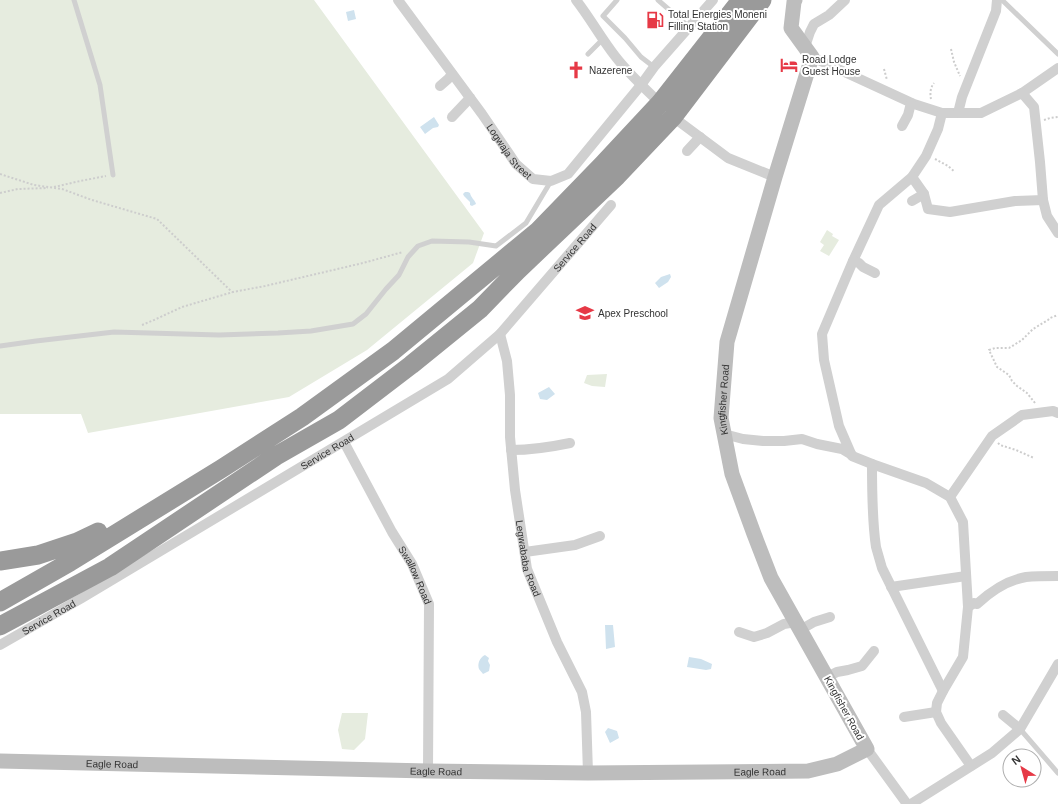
<svg xmlns="http://www.w3.org/2000/svg" width="1058" height="804" font-family="Helvetica,sans-serif">
  <rect width="100%" height="100%" fill="#fff"/>
  <!-- green -->
  <path fill="#e6ecdf" d="M0 0H314L484 233 473 263 367 350 289 397 88 433 81 414H0Z
    M827 230 833 234 832 236 839 240 829 256 820 251 824 245 820 242Z
    M607 374 605 387 592 386 584 383 587 375Z
    M342 713H368L365 739 354 750 342 749 338 730Z"/>
  <!-- water -->
  <path fill="#cfe2ee" d="M354 10 356 19 348 21 346 12Z
    M434 117 439 125 438 127 433 128 425 134 420 127Z
    M465 192H468L470 193C471 198 475 200 476 204L472 206 470 205V202L464 196 463 194Z
    M670 274 671 277 668 282 659 288 655 283 661 277Z
    M549 387 555 394 547 400 540 399 538 393Z
    M605 625H613L615 647 606 649Z
    M485 655 489 658 488 661 490 665 489 671 483 674C482 672 480 671 479 669 477 664 480 657 485 655Z
    M689 657 701 659 712 664 711 669 706 670 687 667Z
    M608 728 617 731 619 738 610 743 605 732Z"/>
  <g fill="none" stroke-linecap="round" stroke-linejoin="round">
    <!-- path -->
    <path stroke="#cdcdcd" stroke-width="2" stroke-dasharray="2 2" stroke-linecap="butt" d="M951 49 954 62 960 76
      M884 69 887 80
      M931 99C930 94 930 88 934 83
      M1044 120 1050 118 1058 117
      M935 159 948 166 955 172
      M0 174 34 185 62 189 92 200 157 219 232 292
      M54 187 80 181 106 176
      M0 193 18 189 48 188
      M142 325 154 320 182 307 233 292 265 286 363 263 403 252
      M1035 403 1027 393 1017 386 1012 381 1009 375 997 367 989 350 995 348H1009L1022 340 1033 329 1048 320 1050 318 1058 315
      M998 443 1000 445 1016 450 1034 458"/>
    <!-- lane -->
    <path stroke="#d0d0d0" stroke-width="5" d="M74 0 100 85 113 175
      M617 0 603 16 625 38 641 57 654 67
      M658 0 689 27
      M1002 0 1058 54
      M588 54 603 39
      M0 346 36 341 114 332 219 335 278 333 311 331 353 324 366 314 386 289 399 275 408 257 418 246 432 241 469 242 496 246 526 223 551 181
      M1020 729 1058 773"/>
    <!-- street -->
    <g stroke="#d0d0d0" stroke-width="10">
      <path id="s1" d="M398 0 482 114 516 164 533 179 551 181 568 174 641 85 654 67 713 0"/>
      <path d="M576 0C590 18 601 38 615 56 628 73 644 88 660 103"/>
      <path d="M805 47 810 32 814 24 829 15 845 0"/>
      <path d="M812 57 914 104 942 113H981L1022 93 1058 68"/>
      <path d="M440 86 448 79 452 74"/>
      <path d="M1022 93 1034 107 1040 162 1043 200 1047 216 1058 233"/>
      <path d="M942 113 938 129 926 156 912 177 879 205 853 261 822 334 824 360 839 426 852 456 872 464 926 483 950 497 963 522 968 607 963 657 943 691 937 703 936 712 941 723 971 766"/>
      <path d="M958 113 962 97 996 11 997 0"/>
      <path d="M452 117 470 98"/>
      <path d="M673 117 728 158 775 177"/>
      <path d="M902 126 908 115 911 103"/>
      <path d="M687 151 700 137"/>
      <path d="M912 177 924 194 928 209 950 212 1015 201 1043 200"/>
      <path d="M912 201 924 194"/>
      <path d="M853 261 859 263 863 267 875 273"/>
      <path id="s2" d="M500 334 507 361 510 395V437L515 490 527 569 557 642 582 692 586 712 588 773"/>
      <path d="M724 434 743 439 763 441H784L802 439 817 444 842 449 852 455"/>
      <path id="s3" d="M344 442 392 532 412 564 429 604 428 771"/>
      <path d="M511 450C532 450 551 447 570 443"/>
      <path d="M872 464C872 491 872 520 876 547 878 554 880 561 882 568L943 691"/>
      <path d="M950 497 992 436 1022 415 1053 411 1058 413"/>
      <path d="M525 552 575 545 600 536"/>
      <path d="M891 587 966 576"/>
      <path d="M968 607 974 603 977 604C990 592 1008 580 1026 577 1036 576 1047 576 1058 576"/>
      <path d="M800 630 814 622 830 617"/>
      <path d="M739 632 754 637 767 633 784 624 796 622"/>
      <path id="s4" d="M0 645 82 598 448 379 500 334 611 205"/>
      <path d="M827 677 837 672 848 670 862 666 874 651"/>
      <path d="M1003 715 1020 729"/>
      <path d="M904 717 936 712"/>
      <path d="M867 749 907 804"/>
      <path d="M911 804 992 753 1020 729 1058 664"/>
    </g>
    <!-- secondary -->
    <path stroke="#bdbdbd" stroke-width="15" id="s5" d="M0 761 428 771 588 773 808 771 837 764 867 749 771 578 754 534 732 474 721 418 727 342 775 177 812 57 791 28 794 2 795 0"/>
    <!-- highway -->
    <path stroke="#9a9a9a" stroke-width="19" d="M0 561 38 555 77 542 98 532
      M0 602 70 562 221 469 302 417 393 351 538 231 603 164 660 103 741 0
      M0 626 110 567 276 456 339 420 411 365 480 309 517 271 617 176 673 117 762 0"/>
  </g>
  <!-- icons -->
  <defs>
    <g id="fuel-bare" transform="scale(1.38)"><path d="M-5.5-6h7V0h2V4h1.3V-2.5L3-4.5l.8-.8L6-3V5H2.5V1h-1V6h-7ZM-4.2-4.7v3.2H.2V-4.7Z" fill="#e63946" stroke="#fff" stroke-width="2.5" paint-order="stroke"/></g>
    <g id="hotel-bare" transform="scale(1.38)"><path d="M-6-4.5h1.5V1H6V5H4.5V3h-9V5H-6ZM-4 0a1.8 1.8 0 1 1 3.6 0ZM.5 0V-2.5h3Q6-2.5 6 0Z" fill="#e63946" stroke="#fff" stroke-width="2.5" paint-order="stroke"/></g>
    <g id="church-bare" transform="scale(1.38)"><path d="M-1.2-6h2.4v3.5h3.3v2.4h-3.3V6h-2.4V-.1h-3.3v-2.4h3.3Z" fill="#e63946" stroke="#fff" stroke-width="2.5" paint-order="stroke"/></g>
    <g id="school-bare" transform="scale(1.38)"><path d="M0-5L7-2L0 1L-7-2ZM-4 1L0 2.5L4 1V4Q0 6-4 4Z" fill="#e63946" stroke="#fff" stroke-width="2.5" paint-order="stroke"/></g>
  </defs>
  <g fill-rule="evenodd">
    <use href="#fuel-bare" x="655" y="20"/>
    <use href="#hotel-bare" x="789" y="65"/>
    <use href="#church-bare" x="576" y="70"/>
    <use href="#school-bare" x="585" y="313"/>
  </g>
  <g text-anchor="middle" dominant-baseline="central" stroke-width="4" stroke-linejoin="round" paint-order="stroke">
    <!-- poi labels -->
    <g font-size="10" fill="#333" stroke="#fff" text-anchor="start">
      <text x="668" y="14">Total Energies Moneni<tspan x="668" dy="12">Filling Station</tspan></text>
      <text x="802" y="59">Road Lodge<tspan x="802" dy="12">Guest House</tspan></text>
      <text x="589" y="70">Nazerene</text>
      <text x="598" y="313">Apex Preschool</text>
    </g>
    <!-- street labels -->
    <g font-size="10" fill="#333" stroke="#fff">
      <text stroke="none"><textPath href="#s1" startOffset="188">Logwaja Street</textPath></text>
      <text stroke="none"><textPath href="#s4" startOffset="704">Service Road</textPath></text>
      <text stroke="none"><textPath href="#s5" startOffset="1254">Kingfisher Road</textPath></text>
      <text stroke="none"><textPath href="#s4" startOffset="380">Service Road</textPath></text>
      <text stroke="none"><textPath href="#s2" startOffset="227">Legwababa Road</textPath></text>
      <text stroke="none"><textPath href="#s3" startOffset="151">Swallow Road</textPath></text>
      <text stroke="none"><textPath href="#s4" startOffset="56">Service Road</textPath></text>
      <text transform="translate(844 708) rotate(61)">Kingfisher Road</text>
      <text stroke="none"><textPath href="#s5" startOffset="112">Eagle Road</textPath></text>
      <text stroke="none"><textPath href="#s5" startOffset="436">Eagle Road</textPath></text>
      <text stroke="none"><textPath href="#s5" startOffset="760">Eagle Road</textPath></text>
    </g>
  </g>
  <!-- north arrow -->
  <g transform="translate(1022 768) rotate(323)"><circle r="19" fill="#ffffff" stroke="#adadad"/>
  <path d="M0-3L7 15L0 10L-7 15Z" fill="#e63946"/>
  <text y="-6" font-size="11" font-weight="bold" text-anchor="middle" fill="#333333">N</text>
  </g>
</svg>
